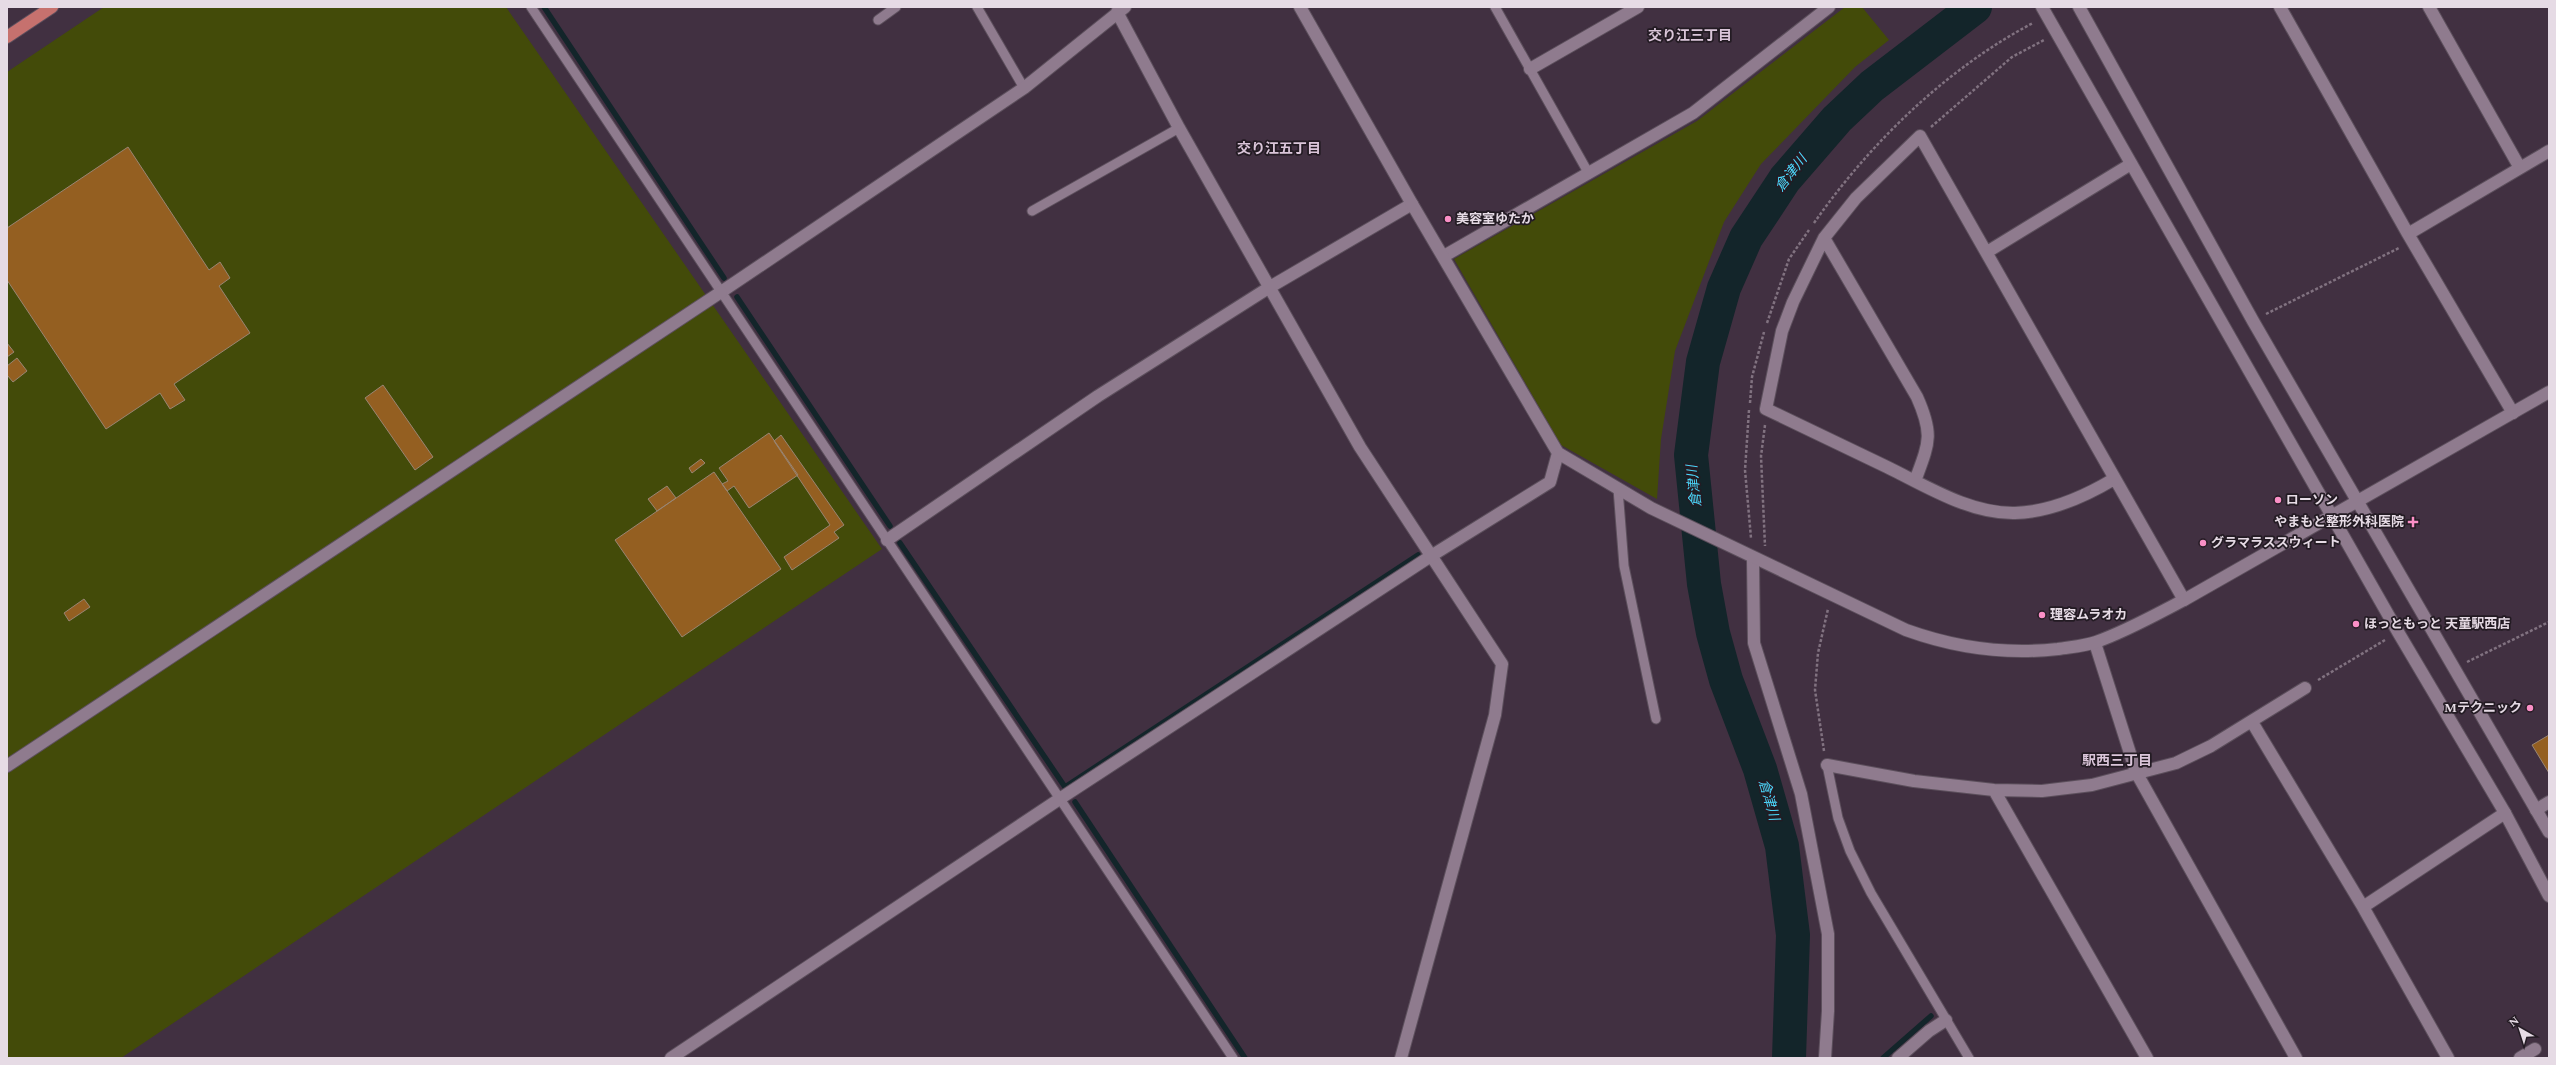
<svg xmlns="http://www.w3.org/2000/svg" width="2556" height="1065" font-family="Spectral,'Noto Sans JP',serif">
  <rect width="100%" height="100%" fill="#413041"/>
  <!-- green -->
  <path fill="#434b09" d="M104 7H506L882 549 121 1058H7V72Z
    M1845 7H1862L1889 40 1855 67 1761 164 1724 222 1675 351 1661 439 1657 499 1561 445 1454 259 1697 121Z"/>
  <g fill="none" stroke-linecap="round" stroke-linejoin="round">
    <!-- stream -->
    <path stroke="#13252a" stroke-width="5.5" d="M544 7 724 278
      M737 297 890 526
      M900 543 1065 787 1418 555
      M1075 802 1245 1058
      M1883 1058 1931 1016"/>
    <!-- river -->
    <path stroke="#13252a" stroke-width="34" d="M1789 1058 1793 935 1782 846 1760 769 1726 680 1713 633 1704 584 1691 455 1703 362 1724 288 1746 238 1785 179 1837 119 1872 86 1975 7"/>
  </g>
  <!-- building -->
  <path fill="#945f21" stroke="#998573" d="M128 147 209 270 220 262 230 278 219 286 250 333 174 384 185 400 170 409 160 393 106 429 7 280V228Z
    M7 343 14 352 7 357Z
    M17 358 27 371 13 382 7 375V366Z
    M383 385 433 457 415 470 365 398Z
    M769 433 798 475 749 508 734 486 727 491 722 484 728 481 719 468Z
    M781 435 844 525 834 532 839 538 792 570 784 557 830 525 774 441Z
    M701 459 705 463 692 473 689 468Z
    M714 472 781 569 682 637 615 540Z
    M667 486 676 498 657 511 648 499Z
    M84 599 90 607 69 621 64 613Z
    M2549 735V773L2532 745Z"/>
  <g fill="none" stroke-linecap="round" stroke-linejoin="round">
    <!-- lane casing -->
    <g stroke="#5c4f5c" stroke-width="11">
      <path id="lane" d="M531 7 1233 1058
        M977 7 1024 88
        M1495 7 1589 174
        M878 20 896 7
        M1032 211 1179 128
        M1618 489 1624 566 1656 719
        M1827 765 1838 818 1850 851 1871 893 1969 1058"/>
    </g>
    <!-- street casing -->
    <g stroke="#5c4f5c" stroke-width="14">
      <path id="street" d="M2280 7 2408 234
        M2429 7 2520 168
        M1117 12 1179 128 1360 447 1502 664 1495 715 1401 1058
        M1530 69 1638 7
        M1824 238 1917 397C1934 435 1929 443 1915 481
        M1987 252 2131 164
        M1444 256 1693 113 1829 7
        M721 292 1024 88 1125 7
        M2513 413 2408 234 2549 151
        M2114 479C2084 497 2051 512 2015 513 1970 514 1926 486 1887 467 1847 448 1807 429 1766 409L1782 331 1793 302 1824 238 1856 198 1920 136 2184 600
        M887 540 1098 396 1270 287 1412 204
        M1753 559 1754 643 1801 794 1828 934V1011L1825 1058
        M2095 643 2136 772 2296 1058
        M2252 722 2363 907 2448 1058
        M1827 765 1914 781 1994 790 2042 791 2092 785 2176 763 2211 746 2305 688
        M1994 790 2147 1058
        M2536 810 2549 802
        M2363 907 2505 813
        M671 1058 1061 798 1431 556
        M1898 1058 1929 1031 1946 1020
        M2520 1058 2535 1049"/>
    </g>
    <!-- secondary casing -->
    <g stroke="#5c4f5c" stroke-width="14">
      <path id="secondary" d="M1300 7 1412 204 1558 453 1550 482 1431 556
        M2042 7 2398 632 2505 813 2549 896
        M2079 7 2253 321 2549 832
        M1558 453 1651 508 1906 630C1956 648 2005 655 2058 649 2070 647 2085 646 2096 642 2127 631 2155 615 2184 600L2549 392
        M7 766 721 292"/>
    </g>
    <!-- primary casing -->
    <g stroke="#5c4f5c" stroke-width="14">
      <path id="primary" d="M7 37 52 7"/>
    </g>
    <!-- path -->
    <path stroke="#817280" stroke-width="2.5" stroke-dasharray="3 2" stroke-linecap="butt" d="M1931 127 2012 57 2044 40
      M1814 223C1870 143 1947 68 2033 23
      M2266 314 2399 248
      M1767 323 1789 259 1809 230
      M1750 403 1752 377 1764 332
      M1749 410 1745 470 1751 538
      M1765 425 1761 456 1765 546
      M2467 662 2549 622
      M2318 680 2385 640
      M1824 751 1815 690 1818 653 1828 609"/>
    <!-- lane -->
    <use href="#lane" stroke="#8f7b8e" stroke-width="9"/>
    <!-- street -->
    <use href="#street" stroke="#8f7b8e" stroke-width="12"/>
    <!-- secondary -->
    <use href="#secondary" stroke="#8f7b8e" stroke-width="12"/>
    <!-- primary -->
    <use href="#primary" stroke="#c6716e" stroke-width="12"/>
  </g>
  <!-- markers -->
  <g fill="#fa8fc6" stroke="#231b23" stroke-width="1.5">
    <circle cx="1448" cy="219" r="4"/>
    <circle cx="2278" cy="500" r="4"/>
    <path d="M2411 516h4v4h4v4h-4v4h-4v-4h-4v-4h4z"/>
    <circle cx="2203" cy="543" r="4"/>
    <circle cx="2042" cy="615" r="4"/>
    <circle cx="2356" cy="624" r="4"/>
    <circle cx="2530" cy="708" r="4"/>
  </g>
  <g text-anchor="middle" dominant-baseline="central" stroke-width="3.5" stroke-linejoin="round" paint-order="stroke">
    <!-- poi labels -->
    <g font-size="13" font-weight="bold" fill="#e6dbe5" stroke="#231b23" text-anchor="start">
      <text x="1456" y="219">美容室ゆたか</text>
      <text x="2286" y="500">ローソン</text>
      <text x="2404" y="522" text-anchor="end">やまもと整形外科医院</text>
      <text x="2211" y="543">グラマラススウィート</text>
      <text x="2050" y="615">理容ムラオカ</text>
      <text x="2364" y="624">ほっともっと 天童駅西店</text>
      <text x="2522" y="708" text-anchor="end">Mテクニック</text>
    </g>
    <!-- neighbourhood labels -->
    <g font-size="14" font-weight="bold" fill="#dac5d9" stroke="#231b23">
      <text x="1690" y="35">交り江三丁目</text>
      <text x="1279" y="148">交り江五丁目</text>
      <text x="2117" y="760">駅西三丁目</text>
    </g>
    <!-- water labels -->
    <g font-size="14" font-style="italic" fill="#4bd6fa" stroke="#231b23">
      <text transform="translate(1791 173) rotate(-52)">倉津川</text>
      <text transform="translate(1694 486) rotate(-96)">倉津川</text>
      <text transform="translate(1769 800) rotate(74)">倉津川</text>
    </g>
  </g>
  <!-- border -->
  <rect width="2556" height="1065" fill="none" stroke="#e6dbe5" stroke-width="16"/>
  <!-- north arrow -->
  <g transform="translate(2520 1029) rotate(321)" stroke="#231b23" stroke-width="3" paint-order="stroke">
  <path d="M0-3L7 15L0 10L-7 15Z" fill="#e6dbe5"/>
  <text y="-6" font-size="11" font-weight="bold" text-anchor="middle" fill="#e6dbe5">N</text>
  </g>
</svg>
